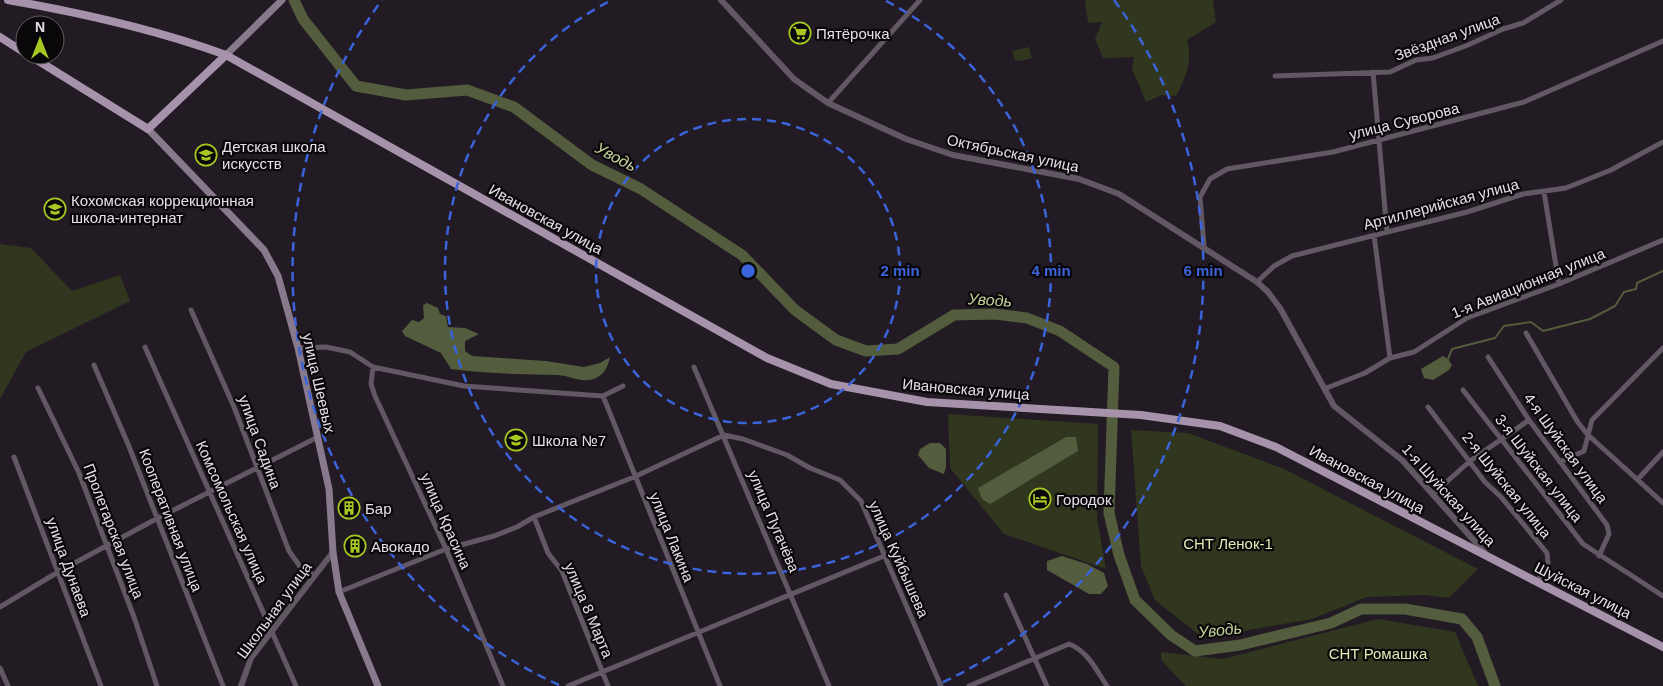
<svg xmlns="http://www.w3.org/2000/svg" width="1663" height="686" font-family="Arial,sans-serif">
  <rect width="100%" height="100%" fill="#221b23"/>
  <!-- green -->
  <path fill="#30371e" d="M1085 0H1213L1216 22 1187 40C1193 61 1186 77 1176 96L1162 95 1146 102 1132 69 1134 57 1103 58 1095 39 1102 22 1088 23Z
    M1029 47 1032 58 1021 61 1015 60 1012 51Z
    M0 244 31 248 72 291 120 275 130 301 26 352 0 399Z
    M948 414 1098 424 1097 517 1106 569 1004 534 950 468Z
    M1131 430 1188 433 1284 469 1478 569 1449 598 1425 595 1367 597 1312 619 1203 638 1155 600 1141 566Z
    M1378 619 1455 632 1478 686H1186L1161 660V652L1223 659Z"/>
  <!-- water -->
  <path fill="#535c3d" d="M427 303 438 308 440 314 446 316 448 327 465 328 479 334 465 341V351L472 356 546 361 584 367 600 363 610 357C608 366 605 374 596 378 583 384 571 376 558 375 523 374 487 374 451 369L441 353 405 336 402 331 412 320 419 322 424 318 423 305Z
    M1443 356 1448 359 1452 365 1449 370 1433 380 1424 378 1421 369Z
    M1066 437H1076L1078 451 990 504 982 499 978 488Z
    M930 443H940L946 449V467L944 474 929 468 918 455 920 449Z
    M1062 556 1087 564 1104 573 1108 586 1101 594H1089L1047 570V561Z"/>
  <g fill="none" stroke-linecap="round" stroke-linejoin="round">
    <!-- stream -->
    <path stroke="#535c3d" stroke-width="2" d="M1448 359 1452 349 1495 338 1504 326 1531 322 1543 331 1590 319 1615 306 1624 292 1636 289 1637 283 1663 271"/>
    <!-- river -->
    <path stroke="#535c3d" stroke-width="11" d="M294 0 303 19 356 86 406 95 467 90 514 107 592 165 641 189 742 255 795 310 836 340 866 351 898 349 954 315 995 314 1027 318 1060 331 1114 367 1109 513 1119 555 1135 600 1171 635 1195 651 1240 645 1331 623 1361 609H1405L1462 619 1477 637 1495 686"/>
    <!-- minor -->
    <path stroke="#625864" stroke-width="5" d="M1373 72 1387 232
      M1275 76 1390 72 1416 60 1433 58 1468 45 1503 29 1523 23 1561 0
      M828 103 920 0
      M1544 192 1559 284
      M1374 235 1390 358
      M1204 246 1200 197 1210 179 1227 169 1333 152 1524 102 1663 41
      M1257 282 1274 266 1292 256 1467 212 1523 194 1566 188 1611 170 1663 142
      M191 310 234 407 289 551 301 568 315 576
      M1526 333 1577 421 1587 434 1663 503
      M145 347 296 686
      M298 348 326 347 350 352 373 367 464 386 603 396 623 386
      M1488 357 1529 420 1607 525 1609 534 1599 556
      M94 365 128 444 223 686
      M373 367 371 384 375 396 446 549 503 686
      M694 367 829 686
      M38 388 79 473 134 617 157 686
      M1324 389 1365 373 1390 358 1414 352 1467 318 1559 284 1663 240
      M1463 390 1583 544 1663 596
      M603 396 720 686
      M1428 407 1485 482 1501 497 1547 553 1548 563 1537 582
      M14 457 101 686
      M1560 462 1584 451 1592 420 1663 348
      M1638 479 1663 452
      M1433 494 1470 461 1529 420
      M534 517 548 553 562 571 608 686
      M339 592 446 549 494 536 517 527 534 517 634 477 724 435 743 439 787 455 810 468 840 480 861 501 941 686
      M1006 595 1047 686
      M0 607 58 572 156 519 318 437
      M0 668 8 686
      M568 686 884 556
      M969 686 1069 644C1088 651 1096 670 1107 686"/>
    <!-- tertiary -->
    <path stroke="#625864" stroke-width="6" d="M721 0 794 79 828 103 906 139 953 155 1079 179 1119 194 1257 282 1268 292 1280 308 1334 406 1402 460 1486 554
      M241 686 251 658 333 552"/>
    <!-- secondary -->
    <path stroke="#88798c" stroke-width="7" d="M226 55 282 0
      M148 129 264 250 278 276 298 348 329 489 333 552 339 592 378 686"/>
    <!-- primary -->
    <path stroke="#a792ab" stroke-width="8" d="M8 0C83 13 155 29 226 55L767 358 831 384 927 402 1141 415 1220 426 1276 447 1663 647
      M0 37 25 53
      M29 55 148 129 226 55"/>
  </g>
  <!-- distance rings -->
  <g fill="none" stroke="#3b64da" stroke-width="2.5" stroke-dasharray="9 6">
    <circle cx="748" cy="271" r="152"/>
    <path d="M886 1A303 303 0 1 1 610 1"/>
    <path d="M559 685A455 455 0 0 1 382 0M1114 0A455 455 0 0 1 937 685"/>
  </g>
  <!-- icons -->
  <defs>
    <g id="supermarket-ring" transform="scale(1.125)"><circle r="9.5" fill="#0a070a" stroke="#a6c821" stroke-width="1.5"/><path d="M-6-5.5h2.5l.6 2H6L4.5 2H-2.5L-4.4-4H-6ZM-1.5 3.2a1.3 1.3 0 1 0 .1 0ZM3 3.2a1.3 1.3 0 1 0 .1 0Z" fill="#a6c821"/></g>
    <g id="school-ring" transform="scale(1.125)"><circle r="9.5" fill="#0a070a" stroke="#a6c821" stroke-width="1.5"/><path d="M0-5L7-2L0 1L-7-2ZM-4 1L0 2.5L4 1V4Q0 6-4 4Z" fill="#a6c821"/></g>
    <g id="hotel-ring" transform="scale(1.125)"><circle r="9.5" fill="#0a070a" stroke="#a6c821" stroke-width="1.5"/><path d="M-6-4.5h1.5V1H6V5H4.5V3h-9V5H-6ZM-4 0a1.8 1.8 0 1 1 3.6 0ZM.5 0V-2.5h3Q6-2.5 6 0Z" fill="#a6c821"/></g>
    <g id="building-ring" transform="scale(1.125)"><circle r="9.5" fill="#0a070a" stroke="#a6c821" stroke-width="1.5"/><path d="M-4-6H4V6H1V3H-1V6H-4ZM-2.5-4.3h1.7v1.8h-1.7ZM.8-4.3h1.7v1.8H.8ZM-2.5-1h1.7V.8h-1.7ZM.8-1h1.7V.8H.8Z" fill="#a6c821"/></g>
  </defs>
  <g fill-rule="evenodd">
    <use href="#supermarket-ring" x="800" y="33"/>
    <use href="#school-ring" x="206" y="155"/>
    <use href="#school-ring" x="55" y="209"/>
    <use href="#school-ring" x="516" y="440"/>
    <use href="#hotel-ring" x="1040" y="499"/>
    <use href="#building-ring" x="349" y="508"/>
    <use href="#building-ring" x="355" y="546"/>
  </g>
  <g text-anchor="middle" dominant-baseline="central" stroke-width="4.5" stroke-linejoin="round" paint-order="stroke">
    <!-- poi labels -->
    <g font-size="15" fill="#e5e0e6" stroke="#0a070a" text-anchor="start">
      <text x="816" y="33">Пятёрочка</text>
      <text x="222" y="146">Детская школа<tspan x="222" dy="17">искусств</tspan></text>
      <text x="71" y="200">Кохомская коррекционная<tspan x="71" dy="17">школа-интернат</tspan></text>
      <text x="532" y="440">Школа №7</text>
      <text x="1056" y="499">Городок</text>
      <text x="365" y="508">Бар</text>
      <text x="371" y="546">Авокадо</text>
    </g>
    <!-- street labels -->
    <g font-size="15" fill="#e5e0e6" stroke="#0a070a">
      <text transform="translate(1447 37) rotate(-20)">Звёздная улица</text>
      <text transform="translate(1404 121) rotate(-14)">улица Суворова</text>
      <text transform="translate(1013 153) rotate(12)">Октябрьская улица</text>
      <text transform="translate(1441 204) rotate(-15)">Артиллерийская улица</text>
      <text transform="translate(546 219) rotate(29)">Ивановская улица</text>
      <text transform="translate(1528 283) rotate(-22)">1-я Авиационная улица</text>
      <text transform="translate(319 383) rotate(77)">улица Шеевых</text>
      <text transform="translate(966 389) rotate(5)">Ивановская улица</text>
      <text transform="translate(260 442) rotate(70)">улица Садина</text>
      <text transform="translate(1566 448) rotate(54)">4-я Шуйская улица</text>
      <text transform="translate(1539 468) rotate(52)">3-я Шуйская улица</text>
      <text transform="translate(1367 479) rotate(28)">Ивановская улица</text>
      <text transform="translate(1507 485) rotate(51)">2-я Шуйская улица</text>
      <text transform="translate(1449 495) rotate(48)">1-я Шуйская улица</text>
      <text transform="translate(232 512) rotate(66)">Комсомольская улица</text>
      <text transform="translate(171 520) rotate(69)">Кооперативная улица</text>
      <text transform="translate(446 521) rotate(66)">улица Красина</text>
      <text transform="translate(774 521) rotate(67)">улица Пугачёва</text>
      <text transform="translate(114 531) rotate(69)">Пролетарская улица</text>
      <text transform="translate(672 537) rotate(68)">улица Лакина</text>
      <text transform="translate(899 559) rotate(66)">улица Куйбышева</text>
      <text transform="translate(69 567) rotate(70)">улица Дунаева</text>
      <text transform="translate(1583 590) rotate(27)">Шуйская улица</text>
      <text transform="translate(274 610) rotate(-54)">Школьная улица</text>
      <text transform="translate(589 610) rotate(67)">улица 8 Марта</text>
    </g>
    <!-- park labels -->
    <g font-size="15" fill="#dbedb2" stroke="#0a070a">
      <text x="1228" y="543">СНТ Ленок-1</text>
      <text x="1378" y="653">СНТ Ромашка</text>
    </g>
    <!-- water labels -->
    <g font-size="16" font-style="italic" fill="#c1d298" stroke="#0a070a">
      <text transform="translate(616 157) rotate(28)">Уводь</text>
      <text transform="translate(990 300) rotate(3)">Уводь</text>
      <text transform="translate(1220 630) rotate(-6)">Уводь</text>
    </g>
  </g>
  <circle cx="748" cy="271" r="8" fill="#3b64da" stroke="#0a070a" stroke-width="2.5"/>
  <g font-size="15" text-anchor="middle" font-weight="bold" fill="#3b64da" stroke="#0a070a" stroke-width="4.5" stroke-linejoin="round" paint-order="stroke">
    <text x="900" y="276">2 min</text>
    <text x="1051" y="276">4 min</text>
    <text x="1203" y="276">6 min</text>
  </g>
  <!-- north arrow -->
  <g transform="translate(40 40)"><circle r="24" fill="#0a070a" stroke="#625e62"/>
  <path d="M0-4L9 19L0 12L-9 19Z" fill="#a6c821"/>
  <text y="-8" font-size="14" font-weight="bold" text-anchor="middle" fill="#e5e0e6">N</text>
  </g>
</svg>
